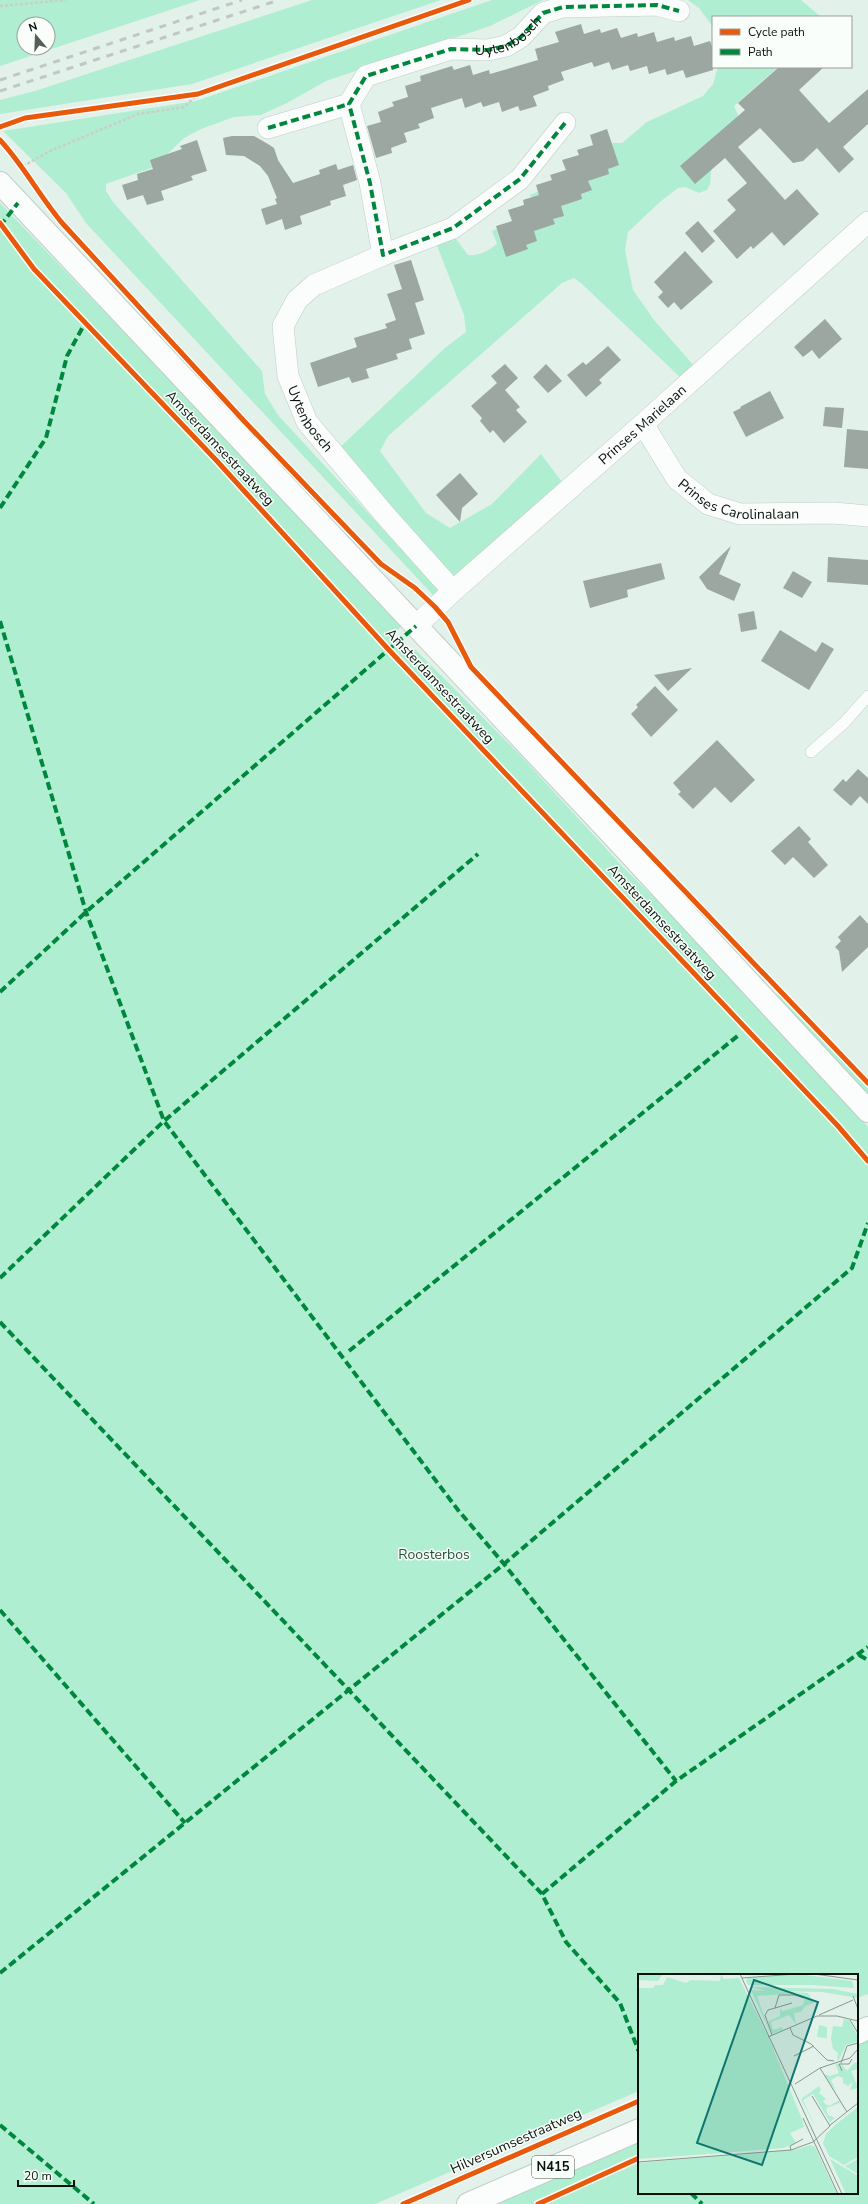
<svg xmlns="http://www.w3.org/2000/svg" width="868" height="2204" font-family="'Nunito Sans',sans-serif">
  <rect width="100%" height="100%" fill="#e2f1e9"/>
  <!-- green -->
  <path fill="#b0eed1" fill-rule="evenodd" d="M0 0H200L0 66ZM24 24H48V48H24Z
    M312 0H441L192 84 0 114V100L35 91Z
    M492 0H543L490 26 326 81 287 103 261 115 234 117 201 129 184 138 154 167 106 184V191L113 202 262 371 265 394 278 415 439 590 433 595 86 223 66 193 3 131 196 101Z
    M688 0H801L821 17H713V27L699 8Z
    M718 67H778L734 106 748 137 712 163 710 184 707 190 699 193 685 187 678 188 661 201 628 232 625 250 633 290 654 320 694 366 681 378 581 283 574 278 562 283 388 436 380 451 426 513 450 528 492 504 541 454 562 482 452 578 336 451 445 348 466 332 464 315 436 243 453 235 468 255C480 256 488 251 497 244L492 231 515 221 534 206 530 195 562 181 559 173 589 160 607 143H622L647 122 703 96 713 84Z
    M0 203 404 624 392 636 409 654 415 649 520 755 624 868 706 949 868 1127V1994L857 1998V1975H639V2091L375 2204H0Z
    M779 993 868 1088V1094L776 996Z
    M868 2039V2204H494L639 2142V2193H857V2044Z"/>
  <!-- building -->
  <path fill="#9ba7a0" d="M581 24 584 34 600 29 601 33 617 28 621 38 637 33 638 37 654 32 657 42 674 37 675 41 691 36 694 46 710 41 713 49V70L686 78 683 70 667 75 665 69 649 74 647 66 630 71 628 65 612 70 609 62 594 67 592 62 561 72 564 80 548 86 549 90 533 96 537 106 520 111 518 106 502 112 499 102 483 107 481 102 465 108 462 98 431 108 434 118 418 124 420 128 404 133 407 142 391 148 392 153 376 158 367 126 381 122 378 112 394 106 392 102 408 97 405 86 421 81 420 76 452 66 454 70 470 65 473 75 489 70 490 74 538 60 535 49 559 42 555 32Z
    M779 67H824L799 90 829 123 868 89V124L843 147 854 159 839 173 817 148 803 161 793 163 760 128 738 147 785 200 797 189 819 214 784 246 772 232 753 249 751 246 737 259 713 231 736 210 727 200 747 183 725 158 695 184 680 166 745 110 738 103Z
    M607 129 619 165 608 169 609 174 588 181 592 190 581 194 582 199 561 206 564 216 553 219 555 224 534 231 537 241 526 245 528 249 506 257 496 226 512 221 508 210 524 205 523 200 539 195 536 185 552 180 550 175 566 170 562 160 579 155 577 150 593 145 590 135Z
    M232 136H254L268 144 274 148 278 160 293 183 320 174 319 170 336 164 338 170 353 165 357 180 343 185 346 196 330 201 331 205 300 216 302 224 285 230 282 219 266 225 261 209 277 204 275 199 277 198 268 176 260 166 244 156 226 155 223 138Z
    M197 140 207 171 191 176 193 180 161 191 164 200 147 205 143 195 127 200 122 185 138 180 137 174 153 169 150 160 182 149 180 146Z
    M698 221 715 241 702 253 685 233Z
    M685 251 713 282 681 310 674 302 668 308 658 297 663 292 654 282Z
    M411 260 424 300 415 303 425 334 409 339 412 349 396 354 398 359 366 369 369 378 352 383 349 377 318 387 310 363 357 347 354 338 387 328 385 324 396 320 387 294 402 289 394 265Z
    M825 319 842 339 819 359 812 350 803 357 794 347Z
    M608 346 621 360 599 380 602 383 586 397 567 375 583 362 586 365Z
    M505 364 518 378 505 390 520 407 516 410 527 422 504 443 493 430 490 433 480 421 482 418 471 406 497 383 491 376Z
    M546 364 562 381 548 393 533 377Z
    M770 391 784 418 746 437 733 412 741 408 740 407Z
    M825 407 844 408 842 428 823 426Z
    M847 429 868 431V469L844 467Z
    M460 473 478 494 462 508 460 522 436 495Z
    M731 546 719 574 741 584 734 601 707 589 699 577Z
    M828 557 868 560V585L827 582Z
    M661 563 665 579 627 590 628 597 590 608 583 581Z
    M793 571 812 582 802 598 783 588Z
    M754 611 757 629 741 632 738 614Z
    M780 630 816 652 822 642 834 649 809 690 761 661Z
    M692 668 668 691 654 675Z
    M655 686 678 710 651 737 631 714 638 707 636 705Z
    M717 740 755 780 731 803 715 787 693 809 678 794 681 792 673 783Z
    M858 769 868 778V804L860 796 851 806 833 790 843 779 846 782Z
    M799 826 811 839 808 842 828 865 814 878 793 857 785 865 771 851Z
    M860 915 868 924V947L842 972 839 951 835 947 841 941 838 937Z"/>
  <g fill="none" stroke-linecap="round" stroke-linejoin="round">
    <!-- service casing -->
    <g stroke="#c1cdc7" stroke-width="12">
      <path id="service" d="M811 752 844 723 868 696"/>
    </g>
    <!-- minor casing -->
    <g stroke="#c1cdc7" stroke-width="22">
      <g id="minor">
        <path d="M565 123 520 179 453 228 383 255 370 183 349 104 366 76 451 49 488 50 506 46 521 37 543 13 563 7 657 5 679 11"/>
        <path d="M268 128 349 104"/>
        <path id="s1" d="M383 255 314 285 297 300 283 326 288 376 307 422 386 516 453 591"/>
        <path id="s2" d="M643 424 677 479 708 504 740 514 834 513 868 516"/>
        <path id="s3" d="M416 626 453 591 643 424 868 222"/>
      </g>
    </g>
    <!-- primary casing -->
    <g stroke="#c1cdc7" stroke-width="24">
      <path id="primary" d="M0 183 606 828 868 1111
        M857 2033 868 2028
        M468 2204 639 2130"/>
    </g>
    <!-- path -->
    <path stroke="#c9cecb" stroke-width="2.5" stroke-dasharray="3 2" stroke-linecap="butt" d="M0 6 66 0
      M23 166 50 151 138 114 184 107 198 94"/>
    <!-- service -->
    <use href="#service" stroke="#fbfdfc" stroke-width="11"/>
    <!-- minor -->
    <use href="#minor" stroke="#fbfdfc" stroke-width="21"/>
    <!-- primary -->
    <use href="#primary" stroke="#fbfdfc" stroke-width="22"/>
    <!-- rail -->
    <path stroke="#c2c6c4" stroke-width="3" stroke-dasharray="7 7" stroke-linecap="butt" d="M0 80 242 0
      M0 91 279 0"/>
    <!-- quiet -->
    <g stroke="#00873e" stroke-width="4" stroke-dasharray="8 4" stroke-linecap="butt">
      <path id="s4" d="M565 123 520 179 453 228 383 255 370 183 349 104 366 76 451 49 488 50 506 46 521 37 543 13 563 7 657 5 679 11"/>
      <path d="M268 128 349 104"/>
      <path d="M0 226 18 203"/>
      <path d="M0 508 46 438 67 356 85 323"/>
      <path d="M0 621 86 912 164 1121 458 1510 504 1564 676 1781"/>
      <path d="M0 992 86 912 416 626"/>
      <path d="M0 1278 164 1121 478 854"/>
      <path d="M0 1322 542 1894 566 1942 620 2003 639 2052"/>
      <path d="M349 1351 740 1034"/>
      <path d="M0 1610 185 1823"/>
      <path d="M859 1655 868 1660"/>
      <path d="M542 1894 676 1781 868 1647"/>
      <path d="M0 1973 504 1564 852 1268 868 1223"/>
      <path d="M0 2125 94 2204"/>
      <path d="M691 2193 702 2204"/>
    </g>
    <!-- cycleway casing -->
    <g stroke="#f9fefb" stroke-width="8">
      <path id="cycleway" d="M0 127 25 118 198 94 469 0
        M0 140C24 166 40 197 63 224L244 421 381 564 415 588 435 607 448 622 471 667 868 1083
        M0 223 34 269 216 460 388 649 838 1126 868 1161
        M403 2204 639 2101
        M538 2204 639 2158"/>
    </g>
    <!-- cycleway -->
    <use href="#cycleway" stroke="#e8590c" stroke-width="5"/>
  </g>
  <g text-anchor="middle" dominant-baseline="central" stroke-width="3" stroke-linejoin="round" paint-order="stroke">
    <!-- shield labels -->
    <rect fill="#f9fefb" stroke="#505854" stroke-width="1" x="532" y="2156" width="42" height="22" rx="3"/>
    <g font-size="13" font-weight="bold" fill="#08110c">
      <text x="553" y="2167">N415</text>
    </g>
    <!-- street labels -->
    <g font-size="14" fill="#08110c" stroke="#f9fefb">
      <text stroke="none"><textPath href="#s4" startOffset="568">Uytenbosch</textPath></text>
      <text stroke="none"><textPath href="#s1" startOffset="226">Uytenbosch</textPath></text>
      <text stroke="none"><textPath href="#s3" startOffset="303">Prinses Marielaan</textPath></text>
      <text transform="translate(220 448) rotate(47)">Amsterdamsestraatweg</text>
      <text stroke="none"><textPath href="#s2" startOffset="133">Prinses Carolinalaan</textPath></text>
      <text transform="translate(440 686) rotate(47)">Amsterdamsestraatweg</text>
      <text transform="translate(662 922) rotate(47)">Amsterdamsestraatweg</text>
      <text transform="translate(516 2141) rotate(-24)">Hilversumsestraatweg</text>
    </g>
    <!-- park labels -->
    <g font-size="14" fill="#23513d" stroke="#f9fefb">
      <text x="434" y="1554">Roosterbos</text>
    </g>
  </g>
  <!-- overview -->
  <g transform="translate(638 1974)">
    <rect width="220" height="220" fill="#e2f1e9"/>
    <path d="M0 0H25L20 7 0 6ZM83 0 86 5 101 4 130 62 170 160 164 147 166 153 152 159 158 169 145 174 72 180 69 178 70 180 0 185V14H15L17 11H25L29 3 48 9 53 6 82 7ZM159 0 214 7 216 14 174 11H110L108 7 110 4ZM111 13 195 15 220 20V24L184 18 129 17ZM113 16 170 19 176 29 167 32 163 38 156 39 158 51 151 41 133 48 135 56 144 53 145 56 134 60 129 48 142 42V35L145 37 165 31 167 24 159 19 119 22 133 61ZM206 45 211 46 219 60V68L208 71 201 86H199L200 79 195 75 193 65 195 52 204 53ZM181 51 189 53V64L179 63ZM197 89 204 91 209 97 216 89H220V95L213 97 220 114 212 116 215 108 210 112 205 109V104L200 102 193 106 198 117 185 100 192 102 201 99ZM181 112 183 116 181 119 188 125 185 127 187 130 191 132 202 126V129L188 134 190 141 197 144 192 148 175 120 165 126 178 154 163 125ZM220 133V183L206 191 191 182 185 169 188 160 197 151ZM172 171 177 173 199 220H0V189L160 175ZM192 185 220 202V220H208ZM220 185V200L207 192Z" fill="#b0eed1"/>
    <path fill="none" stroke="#8b9791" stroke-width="1" d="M102 0 204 220M176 0 220 6M104 4 158 0M215 22 220 35M154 29 137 34 141 21H157L166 24M181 41 215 26M212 46 220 59M152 54 155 61 173 70 189 86 196 87M134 61 127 41 130 36 137 34M130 63 179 42H199L220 47M156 82 176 72M203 89 209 72 220 69M204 97 201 90H211L214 85M157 110 182 94M174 122 192 152M209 138 182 94 212 84 220 75M165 144 200 220M191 152 220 129M153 176 152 172 165 165M0 188 153 176 175 168 192 152"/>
    <path fill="#0f766e" fill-opacity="0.15" stroke="#0f766e" stroke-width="2" d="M116 6 180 28 124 191 59 169Z"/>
    <rect width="220" height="220" fill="none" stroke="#08110c" stroke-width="2"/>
  </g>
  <!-- legend -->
  <rect x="712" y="16" width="140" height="52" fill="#f9fefb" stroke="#999f9b"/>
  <rect x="720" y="29" width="20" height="6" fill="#e8590c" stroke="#999f9b"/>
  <text x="748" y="36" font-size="12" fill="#08110c">Cycle path</text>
  <rect x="720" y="49" width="20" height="6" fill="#00873e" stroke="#999f9b"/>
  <text x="748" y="56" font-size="12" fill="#08110c">Path</text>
  <!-- north arrow -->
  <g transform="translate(36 36) rotate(341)"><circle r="19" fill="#f9fefb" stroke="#999f9b"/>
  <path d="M0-3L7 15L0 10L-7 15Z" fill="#545f59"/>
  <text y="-6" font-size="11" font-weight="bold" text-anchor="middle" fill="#08110c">N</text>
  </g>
  <!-- scale -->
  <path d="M18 2180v6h56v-6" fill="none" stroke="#08110c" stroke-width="2"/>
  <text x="24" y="2180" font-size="12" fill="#08110c" stroke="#f9fefb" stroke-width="3" paint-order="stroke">20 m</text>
</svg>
